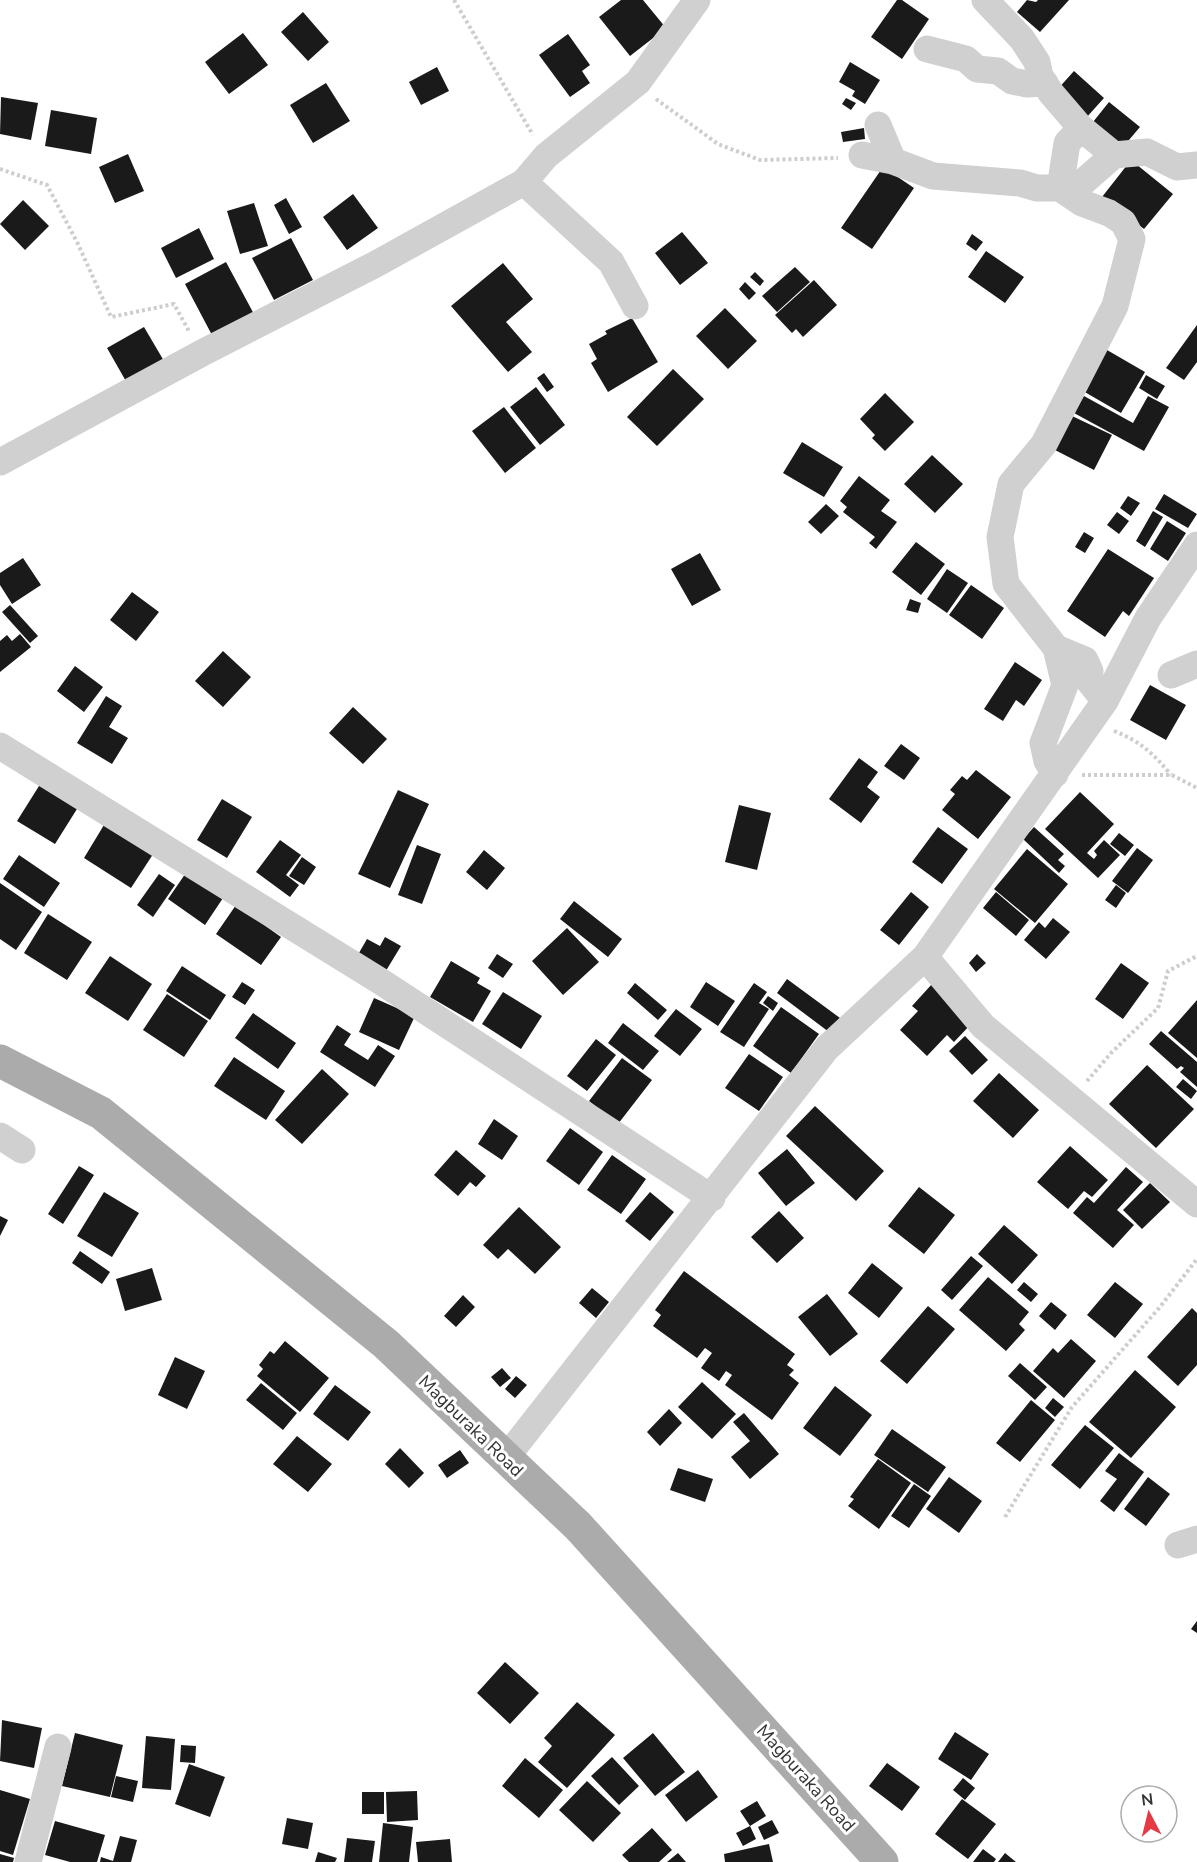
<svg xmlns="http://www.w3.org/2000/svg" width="1197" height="1862" font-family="'Nunito Sans',sans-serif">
  <rect width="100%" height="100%" fill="#fff"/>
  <!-- building -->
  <path fill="#1a1a1a" d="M621 0H643L666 28 630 56 599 17Z
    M897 0H902L929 19 902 59 871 37Z
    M1027 0 1036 2 1038 0H1069L1040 32 1017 12Z
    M303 12 329 42 308 61 281 32Z
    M243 33 268 65 229 94 205 62Z
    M568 34 590 65 582 71 590 83 570 97 539 55Z
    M850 62 880 80 865 104 852 96 855 91 839 82Z
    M437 67 449 91 421 105 409 82Z
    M1074 71 1104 98 1086 118 1056 91Z
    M326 83 350 121 313 143 290 105Z
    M1 97 38 103 31 140 0 134Z
    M846 98 856 103 851 110 842 104Z
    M1109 102 1140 127 1123 147 1093 122Z
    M51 110 97 118 91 154 45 146Z
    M864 128 865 139 843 142 841 132Z
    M128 154 144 191 115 203 99 167Z
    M1131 160 1173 194 1144 229 1102 197Z
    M883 167 914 188 872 249 841 228Z
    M353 194 378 228 347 250 323 217Z
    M286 198 302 227 289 234 274 205Z
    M23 200 49 226 25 250 0 224Z
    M254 203 268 246 240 254 227 211Z
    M199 228 214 259 176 278 161 248Z
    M682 232 708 263 680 285 655 253Z
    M972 234 983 242 976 251 966 244Z
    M291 238 313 280 274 300 252 258Z
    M986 251 1024 277 1005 303 968 277Z
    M226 262 255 316 213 337 185 284Z
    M503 263 533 299 506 322 532 352 508 372 451 306Z
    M795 267 810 282 777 312 762 296Z
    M755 272 764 281 760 286 750 277Z
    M814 280 837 305 803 337 796 329 792 333 775 315Z
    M745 282 756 293 749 300 739 289Z
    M725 308 757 341 728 369 696 336Z
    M632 318 658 362 608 392 591 363 597 359 589 344 607 334 605 331Z
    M1197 325V362L1184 380 1166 368Z
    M144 327 164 361 127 383 107 348Z
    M1107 350 1145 372 1121 413 1083 391Z
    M673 369 704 399 657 446 627 417Z
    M544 373 554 387 547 392 537 378Z
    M1146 375 1165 386 1157 399 1139 388Z
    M536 387 565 425 540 445 510 407Z
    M885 393 914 422 885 451 872 438 875 435 860 419Z
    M1084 396 1133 423 1148 396 1169 407 1144 451 1074 413Z
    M504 407 536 448 505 473 472 431Z
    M1070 415 1112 435 1094 470 1053 449Z
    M802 442 843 467 824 497 783 473Z
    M932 455 963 484 935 513 904 484Z
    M859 476 890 500 881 511 897 522 876 549 869 543 875 537 843 512 847 507 840 501Z
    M1164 494 1197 514 1188 528 1155 509Z
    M1128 496 1140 503 1131 516 1120 508Z
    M826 504 839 516 821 534 808 522Z
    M1153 511 1163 517 1145 547 1136 541Z
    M1117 512 1129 521 1119 534 1107 525Z
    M1167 521 1186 533 1168 561 1150 549Z
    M1084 532 1094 538 1085 553 1075 547Z
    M916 542 945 564 921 595 892 572Z
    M1108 549 1154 578 1129 616 1123 611 1105 637 1067 611Z
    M700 553 721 590 692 606 671 569Z
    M23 558 41 585 12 604 0 585V573Z
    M947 569 968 583 947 613 927 599Z
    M971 585 1004 608 982 639 949 615Z
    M132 592 159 612 136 641 110 620Z
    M910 599 921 603 918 613 906 610Z
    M10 605 38 636 30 643 2 612Z
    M20 634 31 647 0 672V641L7 635 12 641Z
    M223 651 251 677 223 707 195 681Z
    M1015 662 1042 680 1024 706 1016 700 1003 721 984 709Z
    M75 666 103 687 84 712 57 691Z
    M1150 685 1186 705 1166 740 1130 720Z
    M106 696 122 706 109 727 128 738 112 764 77 743Z
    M353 707 387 739 363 764 329 733Z
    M901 744 920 758 904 780 884 766Z
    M859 758 878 772 867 787 880 797 861 823 829 799Z
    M976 770 1011 797 978 839 942 810 955 794 950 790 962 776 967 780Z
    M44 778 82 801 55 844 17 821Z
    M398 790 429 804 390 888 358 874Z
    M1080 792 1114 824 1087 853 1094 859 1097 855 1094 851 1104 840 1120 855 1098 878 1045 829Z
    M222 799 252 817 227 858 197 840Z
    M739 805 771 813 757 870 725 862Z
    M110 815 159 845 131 888 84 858Z
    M938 827 968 849 942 884 912 862Z
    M1034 827 1064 854 1058 860 1065 866 1059 873 1023 839Z
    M1119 833 1134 845 1125 856 1110 844Z
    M280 840 301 855 286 875 299 885 290 897 256 872Z
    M417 845 441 854 422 904 398 895Z
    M1137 848 1153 860 1128 893 1112 881Z
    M1027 849 1068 884 1035 923 994 889Z
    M484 850 505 868 487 890 466 872Z
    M19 855 60 883 44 907 3 879Z
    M302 857 316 867 304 885 289 876Z
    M190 867 227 892 205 925 168 899Z
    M159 874 175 885 153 917 137 905Z
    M0 883 42 912 16 950 0 939Z
    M1116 885 1126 893 1116 908 1105 900Z
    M911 892 929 907 899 945 880 930Z
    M996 892 1029 920 1016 936 983 908Z
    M574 901 622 939 608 957 560 919Z
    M236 905 281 937 261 965 216 934Z
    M48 914 92 942 67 980 24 953Z
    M1053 918 1070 932 1046 959 1024 940 1039 922 1045 928Z
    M567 928 599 962 563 995 532 961Z
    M385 937 401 946 384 974 356 958 367 939 380 946Z
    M497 954 513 964 503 978 488 968Z
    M977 954 986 963 976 972 969 963Z
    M110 956 152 984 128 1021 85 993Z
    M451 961 480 978 477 983 491 991 473 1022 430 997Z
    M1121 963 1149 983 1123 1019 1095 999Z
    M182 966 226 995 210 1020 166 991Z
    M787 979 840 1018 829 1032 777 993Z
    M242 982 255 990 245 1005 232 997Z
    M706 982 735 1001 718 1026 690 1007Z
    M635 983 667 1010 658 1020 627 993Z
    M754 983 767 992 759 1003 769 1009 744 1047 720 1032Z
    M932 984 973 1022 954 1042 947 1035 927 1056 900 1030 918 1011 912 1006Z
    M503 992 542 1016 521 1049 482 1024Z
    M167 994 208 1021 184 1057 143 1030Z
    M768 996 778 1003 773 1011 763 1003Z
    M374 998 415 1016 399 1050 359 1032Z
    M1197 1000V1058L1168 1033Z
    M781 1007 819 1034 791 1073 753 1046Z
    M676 1009 702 1029 680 1056 654 1036Z
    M253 1013 296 1043 278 1069 235 1038Z
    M623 1023 659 1051 643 1070 608 1043Z
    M337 1025 351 1034 344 1045 368 1060 378 1045 395 1056 375 1087 320 1052Z
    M1161 1031 1197 1062V1087L1180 1072 1184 1068 1181 1066 1177 1069 1149 1044Z
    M965 1036 988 1060 972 1075 949 1051Z
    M596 1039 616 1055 587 1091 567 1076Z
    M749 1054 783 1077 759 1111 725 1088Z
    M234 1057 285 1091 266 1120 214 1086Z
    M622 1058 652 1080 618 1124 589 1101Z
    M1147 1065 1194 1109 1156 1148 1109 1104Z
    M322 1069 349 1094 302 1144 275 1120Z
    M999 1073 1039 1110 1013 1138 973 1101Z
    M1183 1079 1197 1091 1191 1099 1176 1087Z
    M815 1106 884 1171 856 1201 786 1136Z
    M494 1119 518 1136 502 1160 478 1144Z
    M570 1128 603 1152 579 1185 546 1161Z
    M1070 1146 1108 1180 1092 1197 1084 1191 1068 1209 1037 1182Z
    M787 1149 815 1183 786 1206 758 1173Z
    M456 1150 486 1176 476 1187 470 1182 458 1196 434 1175Z
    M612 1155 646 1179 621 1214 587 1190Z
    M79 1166 94 1175 63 1224 48 1214Z
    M1126 1167 1143 1182 1117 1210 1134 1225 1113 1248 1073 1213 1087 1197 1094 1203Z
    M1150 1183 1170 1202 1142 1229 1123 1210Z
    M919 1187 955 1215 924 1254 888 1226Z
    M104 1192 139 1213 112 1257 77 1236Z
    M650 1192 674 1212 650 1241 625 1221Z
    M519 1207 561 1247 535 1274 508 1249 498 1259 483 1245Z
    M779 1211 804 1238 777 1263 751 1237Z
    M0 1216 8 1220 0 1236Z
    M1004 1225 1038 1255 1012 1284 978 1254Z
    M80 1251 110 1272 102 1284 72 1263Z
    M971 1256 983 1266 952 1300 941 1290Z
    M872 1263 903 1288 879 1318 848 1293Z
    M152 1268 162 1300 125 1311 116 1279Z
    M684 1271 795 1354 787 1365 794 1370 789 1375 799 1383 772 1420 725 1385 732 1375 726 1371 719 1381 701 1368 712 1353 705 1348 697 1358 653 1326 661 1315 655 1310Z
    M988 1277 1029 1312 1019 1324 1025 1330 1006 1351 959 1310Z
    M1024 1282 1038 1294 1031 1302 1017 1290Z
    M1115 1282 1143 1304 1115 1338 1087 1315Z
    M592 1288 609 1302 596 1318 579 1303Z
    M827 1294 858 1334 830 1356 798 1317Z
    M463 1295 475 1307 456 1327 444 1316Z
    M1051 1302 1067 1315 1055 1330 1039 1316Z
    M928 1306 955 1329 907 1384 880 1361Z
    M1192 1308 1197 1313V1365L1178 1386 1147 1357Z
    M1071 1339 1096 1361 1064 1398 1033 1371 1053 1348 1058 1353Z
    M285 1341 329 1378 300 1412 257 1376 263 1369 259 1365 270 1351 274 1354Z
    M175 1357 205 1371 187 1409 158 1395Z
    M1020 1363 1047 1387 1035 1400 1008 1376Z
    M502 1368 511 1378 500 1387 491 1377Z
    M1135 1370 1176 1407 1131 1458 1089 1422Z
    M516 1376 527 1385 515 1398 505 1389Z
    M702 1382 736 1414 712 1439 678 1407Z
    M261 1383 297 1413 283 1430 246 1400Z
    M335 1385 371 1412 348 1441 313 1414Z
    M835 1386 872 1415 840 1456 803 1428Z
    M1053 1398 1064 1407 1055 1417 1045 1408Z
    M1031 1400 1055 1420 1020 1462 996 1443Z
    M669 1409 682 1423 660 1446 647 1432Z
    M744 1413 779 1454 750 1479 731 1457 750 1441 733 1422Z
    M1085 1425 1114 1448 1080 1489 1051 1465Z
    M892 1429 946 1467 928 1492 874 1455Z
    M297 1436 332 1464 308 1492 273 1464Z
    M400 1448 424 1473 409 1488 385 1464Z
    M460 1450 469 1463 447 1478 438 1465Z
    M1119 1453 1144 1472 1114 1512 1100 1501 1117 1479 1105 1471Z
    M878 1459 911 1483 879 1529 848 1506 854 1499 850 1497Z
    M678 1468 713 1479 705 1502 670 1490Z
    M949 1477 982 1501 959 1533 926 1509Z
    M1148 1477 1170 1494 1146 1526 1124 1509Z
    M914 1484 931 1496 909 1528 891 1516Z
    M1197 1621V1633L1191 1629Z
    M505 1662 539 1693 510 1724 477 1693Z
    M577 1702 615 1735 567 1788 538 1762 552 1746 544 1738Z
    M2 1720 42 1728 34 1768 0 1761Z
    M955 1732 989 1754 971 1780 938 1759Z
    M75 1733 123 1745 110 1797 62 1786Z
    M653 1733 685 1772 655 1796 623 1758Z
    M146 1736 175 1739 171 1790 142 1788Z
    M181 1745 196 1746 195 1763 180 1762Z
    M612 1757 639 1786 619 1805 591 1776Z
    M525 1758 563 1790 539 1818 502 1786Z
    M887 1763 920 1787 902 1811 869 1786Z
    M189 1764 225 1777 210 1817 175 1804Z
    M698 1770 718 1797 686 1822 665 1795Z
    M116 1776 138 1781 133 1802 111 1797Z
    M963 1778 975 1788 965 1800 953 1790Z
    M587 1781 621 1813 593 1842 559 1810Z
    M0 1790 30 1799 13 1855 0 1851Z
    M417 1791 418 1820 387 1822 386 1792Z
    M362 1792H384V1814H362Z
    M962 1799 996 1824 968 1859 935 1834Z
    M757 1801 766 1816 750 1826 740 1811Z
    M287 1818 313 1823 308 1849 282 1844Z
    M772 1820 779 1833 764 1840 758 1827Z
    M55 1821 105 1835 97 1862H70L45 1855Z
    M383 1823 413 1827 409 1862H379Z
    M750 1826 756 1839 743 1846 736 1833Z
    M652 1828 672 1850 659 1862H629L622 1855Z
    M120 1836 137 1840 131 1862H100L101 1857 113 1861Z
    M347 1838 375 1841 372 1862H344Z
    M450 1839 452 1862H418L416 1842Z
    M769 1844 773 1862H725L724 1854Z
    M983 1849 996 1859 994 1862H973Z
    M318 1852 337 1858 335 1862H315Z
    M678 1853 686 1862H667Z
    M1005 1853 1016 1862H998Z
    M0 1854 14 1858 13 1862H0Z"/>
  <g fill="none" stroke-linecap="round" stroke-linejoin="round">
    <!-- path -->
    <path stroke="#cdcdcd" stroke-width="4" stroke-dasharray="3 3" stroke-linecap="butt" d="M454 0 533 135
      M656 99 718 144 760 160 838 158
      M0 169 47 185 78 244 111 317 174 304 190 333
      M1114 731C1140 741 1154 754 1171 775
      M1082 775H1172L1197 788
      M1087 1081 1112 1052 1158 1008 1168 971 1197 956
      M1005 1517 1072 1407 1160 1307 1197 1259"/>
    <!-- street -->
    <path stroke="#d0d0d0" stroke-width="27" d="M927 49 966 59 977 69 998 71 1012 81 1027 84 1045 83
      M878 125 893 161
      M1081 128 1114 155 1147 152 1177 167 1197 165
      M862 155 893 161 933 176 1020 183 1037 188H1060L1067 143 1081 128 1051 93 1040 76 1037 62 1022 39 985 0
      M524 182 611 262 635 306
      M1060 188 1082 203 1109 213 1123 222 1132 239 1115 306 1044 444 1011 484 1000 537 1006 584 1056 648 1085 660 1090 671 1089 681 1105 701
      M1060 188 1074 190 1114 155
      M0 462 202 353 376 264 524 182 546 156 638 82 697 0
      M1171 675 1197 664
      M0 746 380 981 712 1198
      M1055 774 1047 761 1043 743 1065 685 1056 648
      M925 957 983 1026 1197 1204
      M0 1136 22 1150
      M505 1459 827 1048 925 957 1105 701 1148 618 1197 545
      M1178 1545 1197 1539
      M28 1862 58 1747"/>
    <!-- primary -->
    <path stroke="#ababab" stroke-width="33" d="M0 1061 101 1113 386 1344 578 1526 882 1862"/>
  </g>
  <g text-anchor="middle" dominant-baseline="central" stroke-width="6" stroke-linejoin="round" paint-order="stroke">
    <!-- street labels -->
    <g font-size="18" fill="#333" stroke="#fff">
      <text transform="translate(471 1426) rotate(44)">Magburaka Road</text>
      <text transform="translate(806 1778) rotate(48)">Magburaka Road</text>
    </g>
  </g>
  <!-- north arrow -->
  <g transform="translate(1149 1814) rotate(353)"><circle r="28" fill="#ffffff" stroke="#adadad" stroke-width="1.5"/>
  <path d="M0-4.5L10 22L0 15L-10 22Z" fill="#e63946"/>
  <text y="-9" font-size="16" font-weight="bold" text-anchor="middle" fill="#333333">N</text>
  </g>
</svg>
